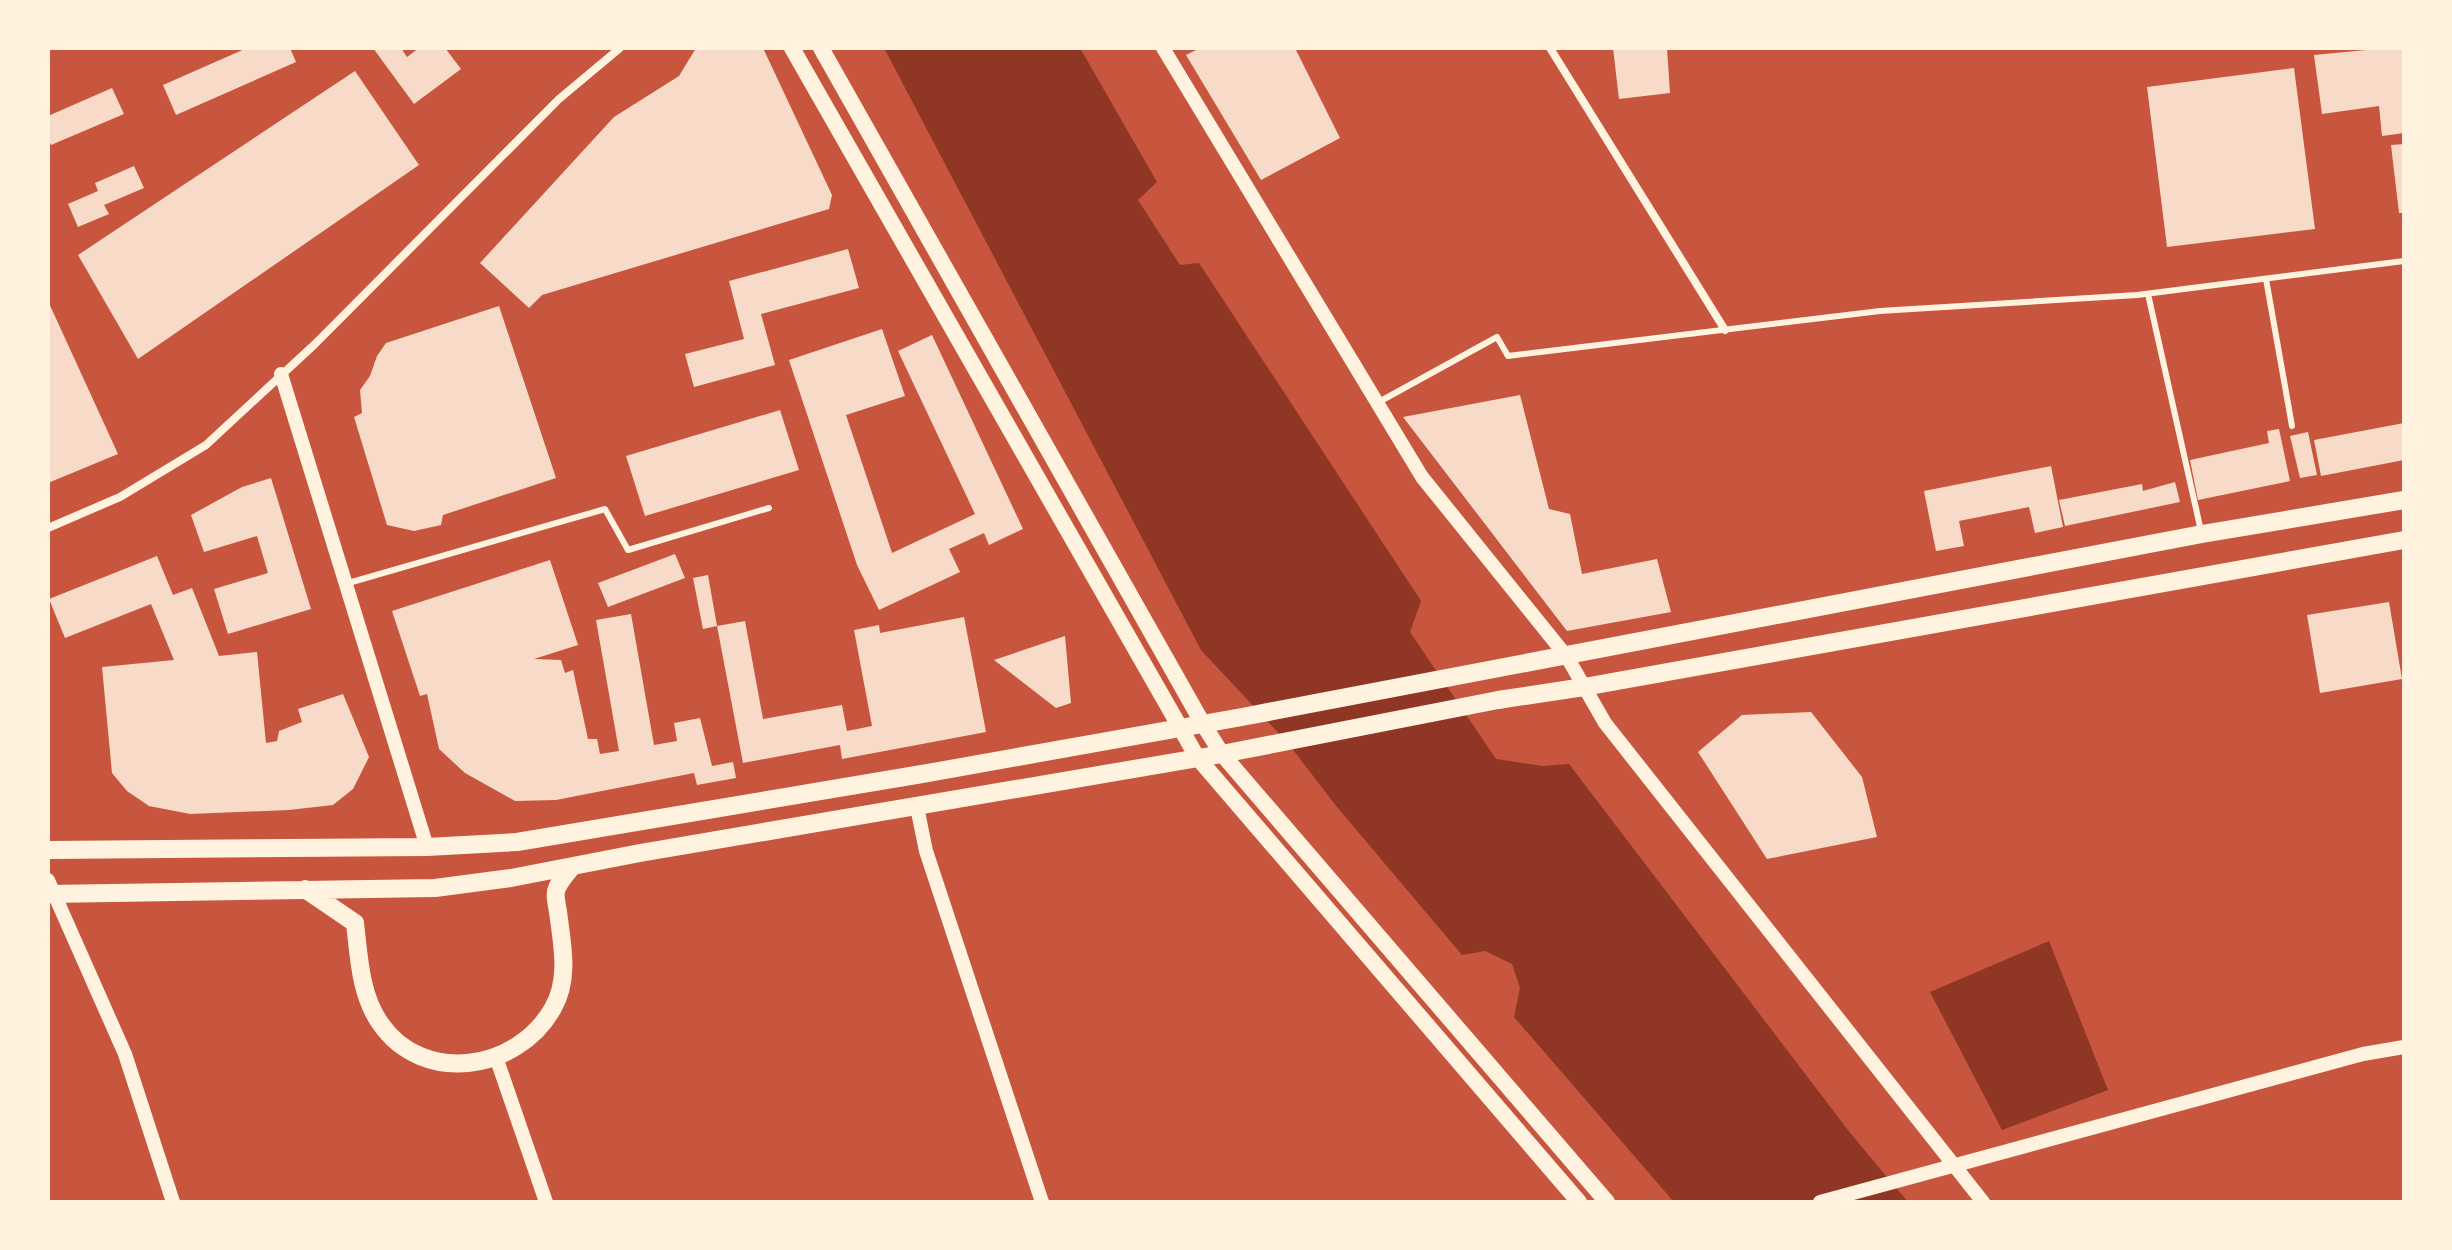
<svg xmlns="http://www.w3.org/2000/svg" width="2452" height="1250" font-family="'IBM Plex Sans',sans-serif">
  <rect width="100%" height="100%" fill="#c8553d"/>
  <!-- water -->
  <path fill="#8f3625" d="M884 48H1080L1157 182 1138 200 1180 265 1199 263 1421 601 1410 632 1496 759 1543 766 1569 764 1851 1134 1908 1202H1674L1514 1017 1520 988 1512 964 1485 951 1462 955 1337 807 1287 742 1201 650Z
    M2049 941 2108 1090 2002 1130 1930 992Z"/>
  <!-- building -->
  <path fill="#f7dbc8" d="M247 48H290L296 62 176 115 163 85Z
    M373 48H401L407 57 419 48H445L461 69 414 104Z
    M696 48H763L832 195 829 209 542 295 529 308 480 263 614 117 679 76Z
    M1200 48H1295L1340 138 1261 180 1186 55Z
    M1613 48H1667L1670 93 1619 99Z
    M2387 48H2404V133L2382 136 2379 106 2322 114 2314 55Z
    M2294 68 2315 229 2167 247 2147 87Z
    M355 71 419 165 138 359 78 255Z
    M112 88 124 114 51 145 48 138V116Z
    M2404 144V213H2399L2391 145Z
    M134 166 144 188 104 205 109 214 78 227 68 204 98 191 95 183Z
    M848 249 859 288 761 314 775 365 694 387 685 354 744 339 729 281Z
    M48 301 118 454 48 483Z
    M499 306 556 478 443 515 441 525 414 531 387 525 354 417 362 413 360 390 370 376 377 356 386 343Z
    M882 329 905 396 846 415 892 553 975 514 898 351 932 335 1023 529 989 545 984 533 949 549 960 572 879 610 857 565 789 360Z
    M1520 395 1549 509 1570 514 1582 574 1657 559 1671 612 1567 631 1403 417Z
    M780 410 799 470 645 516 626 456Z
    M2404 423V460L2321 476 2314 440Z
    M2279 429 2290 481 2198 500 2190 460 2269 443 2267 431Z
    M2308 432 2317 475 2300 478 2290 436Z
    M2051 466 2063 527 2035 533 2029 507 1959 521 1964 546 1936 551 1924 491Z
    M271 478 311 609 228 634 214 589 268 573 257 536 204 552 191 515 242 487Z
    M2175 482 2180 502 2065 526 2059 500 2142 484 2143 491Z
    M675 554 685 578 608 607 598 583Z
    M157 556 173 595 192 588 219 656 257 652 266 743 277 741 279 731 302 722 298 709 343 694 369 757 353 789 333 805 289 810 190 814 149 806 127 791 112 773 102 667 174 660 151 604 65 638 49 599Z
    M550 560 578 645 534 659 561 660 565 673 573 670 588 739H597L600 754 619 751 596 620 631 614 654 745 677 741 674 723 700 718 712 766 733 762 736 778 697 785 694 773 556 800 515 801 465 773 439 749 427 694 420 696 392 611Z
    M708 575 717 626 703 629 693 578Z
    M2389 602 2402 679 2320 693 2307 615Z
    M964 617 986 732 842 759 840 745 743 763 717 626 745 621 763 719 842 705 847 731 872 726 854 630 879 625 880 633Z
    M1065 636 1071 703 1056 708 994 660Z
    M1811 712 1862 777 1877 837 1767 859 1698 752 1742 715Z"/>
  <g fill="none" stroke-linecap="round" stroke-linejoin="round">
    <!-- service -->
    <path stroke="#fff3e0" stroke-width="6" d="M2266 279 2292 426
      M2148 294 2201 531
      M1377 403 1497 337 1508 356 1880 311 2137 295 2404 261
      M345 584 605 509 628 550 769 508"/>
    <!-- minor -->
    <path stroke="#fff3e0" stroke-width="8" d="M1550 48 1725 330
      M48 528 120 497 206 445 315 344 559 99 620 48"/>
    <!-- tertiary -->
    <path stroke="#fff3e0" stroke-width="14" d="M1163 48 1422 477 1567 657 1605 723 1983 1202
      M281 374 427 847
      M917 807 926 851 1042 1202
      M48 880 125 1054 173 1202
      M496 1057 546 1202
      M1820 1202 2363 1054 2404 1047"/>
    <!-- secondary -->
    <path stroke="#fff3e0" stroke-width="16" d="M792 48 1197 757 1579 1202
      M821 48 1203 724 1222 754 1607 1202"/>
    <!-- primary -->
    <path stroke="#fff3e0" stroke-width="18" d="M48 850 427 847 517 842 922 774 1242 717 2202 534 2404 500
      M305 889 355 923C359 957 360 994 380 1023 423 1086 518 1071 553 1008 570 979 562 943 558 912 557 905 554 894 557 888 560 881 566 874 571 868
      M48 894 435 888 511 878 640 853 1222 754 1498 700 1584 687 2404 540"/>
  </g>
  <!-- border -->
  <rect width="2452" height="1250" fill="none" stroke="#fff3e0" stroke-width="100"/>
</svg>
